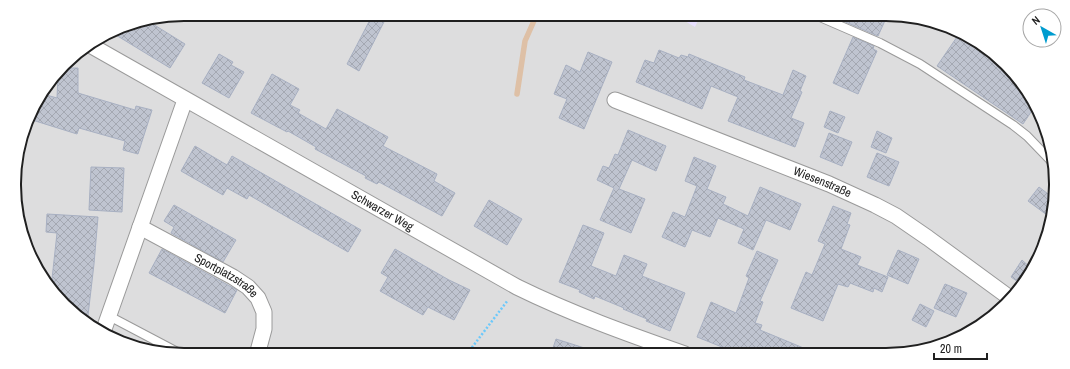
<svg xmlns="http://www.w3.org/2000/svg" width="1070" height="369" font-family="'Archivo Narrow',sans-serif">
  <defs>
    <pattern id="building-cross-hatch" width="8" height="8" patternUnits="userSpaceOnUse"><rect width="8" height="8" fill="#bfc4d0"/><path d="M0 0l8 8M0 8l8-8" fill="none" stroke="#a4a8b2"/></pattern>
  </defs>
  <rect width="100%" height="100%" fill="#e6e7f0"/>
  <!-- residential -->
  <path fill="#ddddde" d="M185 14H885L929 20 989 49 1033 99 1055 162 1050 228 1033 270 998 313 961 338 908 354 185 355 141 349 90 326 43 279 20 228 15 162 32 109 72 56 119 27Z"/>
  <!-- education -->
  <path fill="#e8e0ff" d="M673 14H701L695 27Z"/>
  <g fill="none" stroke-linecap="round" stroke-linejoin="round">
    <!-- stream -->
    <path stroke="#dec0a6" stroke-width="5.5" d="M517 94 525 41 537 14"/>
  </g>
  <!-- building -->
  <path fill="url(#building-cross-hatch)" stroke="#a8b0c2" d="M373 14H388L359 71 347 64Z
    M827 14H888L878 36Z
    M148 21 185 44 170 68 111 32 119 27Z
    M959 34 989 49 1033 99 1035 106 1023 124 937 66Z
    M853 37 874 46 873 49 877 51 858 94 833 83Z
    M659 50 679 58 681 55 688 57 689 54 745 77 744 80 783 95 793 70 806 76 800 91 802 92 791 118 804 123 795 147 728 121 738 97 711 86 702 109 636 82 645 60 654 63Z
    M588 52 612 62 584 129 559 118 567 99 554 94 566 65 580 72Z
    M219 54 233 62 231 65 244 72 229 98 202 83Z
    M63 68H78V93L135 110 136 106 152 110 138 154 123 150 125 141 79 128 77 134 29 119 32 109 43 94 57 98 58 75Z
    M272 74 299 89 290 105 300 110 298 113 326 129 337 109 388 137 383 146 437 174 434 181 455 193 442 216 379 182 377 184 365 178 366 176 315 149 316 147 288 131 287 132 251 113Z
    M830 111 845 117 838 133 824 127Z
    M628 130 666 146 656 171 632 160 619 189 645 199 631 233 600 220 614 188 597 180 603 166 609 168 615 154 618 155Z
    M877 131 892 138 886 153 871 147Z
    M829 133 852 142 842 166 820 157Z
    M195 146 227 165 232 156 361 230 348 252 249 195 247 199 227 188 223 195 181 171Z
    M877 153 899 162 889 186 867 177Z
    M694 157 716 166 707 189 726 197 723 204 748 216 760 187 801 204 790 230 766 220 753 250 738 243 744 229 718 218 710 237 692 230 685 247 662 237 673 212 685 217 697 186 685 181Z
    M91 167 124 168 122 212 89 210Z
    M1039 187 1052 197 1051 218 1028 201Z
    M489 200 522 219 507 245 474 226Z
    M174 205 236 240 223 262 171 233 174 227 164 221Z
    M833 206 851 213 847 224 850 225 841 249 861 257 857 265 888 277 882 292 874 288 873 292 850 283 848 287 838 284 823 321 791 308 806 272 812 275 825 244 818 241Z
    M47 214 98 217 94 264 87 324 51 288 57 233 46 232Z
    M583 225 604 233 591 266 616 276 624 255 647 264 642 276 685 293 670 331 646 321 647 319 623 309 624 308 595 296 594 299 579 292 580 290 559 282Z
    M162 249 237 290 225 313 149 273Z
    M395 249 449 280 470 290 454 320 428 307 423 315 380 291 388 277 381 273Z
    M898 250 919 259 908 284 887 275Z
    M757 251 778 260 760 301 763 302 755 323 762 325 760 330 818 354H744L728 347 727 349 697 337 711 302 736 313 749 278 746 276Z
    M1022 260 1033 270 1021 284 1011 277Z
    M945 284 967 293 956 317 934 308Z
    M920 304 934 311 926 327 912 320Z
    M556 339 594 351 593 354H551Z"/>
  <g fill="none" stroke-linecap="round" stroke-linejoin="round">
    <!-- service casing -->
    <g stroke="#9a9a9a" stroke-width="10">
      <path id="service" d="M813 14 880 43 920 64 1013 125 1027 136 1054 164
        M109 316 183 355"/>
    </g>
    <!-- minor casing -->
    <g stroke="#9a9a9a" stroke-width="17">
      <g id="minor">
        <path id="s1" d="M90 45 517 287C572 314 628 334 685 354"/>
        <path id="s2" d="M615 100 829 184 875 205 896 216 928 238 1010 298"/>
        <path id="s3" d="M140 227 233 277 248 287 258 298 264 312V329L257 355"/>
        <path d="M103 332 185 100"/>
      </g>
    </g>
    <!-- path -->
    <path stroke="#6cc9fb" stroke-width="2.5" stroke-dasharray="2 2" stroke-linecap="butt" d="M467 354 508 300"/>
    <!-- service -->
    <use href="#service" stroke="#fff" stroke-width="8"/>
    <!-- minor -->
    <use href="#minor" stroke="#fff" stroke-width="15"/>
  </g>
  <g text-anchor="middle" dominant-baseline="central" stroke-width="3" stroke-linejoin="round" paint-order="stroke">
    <!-- street labels -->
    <g font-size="12" fill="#202020" stroke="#fff">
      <text stroke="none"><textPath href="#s2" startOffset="223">Wiesenstraße</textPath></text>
      <text stroke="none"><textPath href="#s1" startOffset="336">Schwarzer Weg</textPath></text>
      <text stroke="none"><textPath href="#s3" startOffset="99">Sportplatzstraße</textPath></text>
    </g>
  </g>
  <!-- crop -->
  <path d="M0 0H1070V369H0ZM184 21H886A163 163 0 0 1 1049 184V185A163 163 0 0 1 886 348H184A163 163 0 0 1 21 185V184A163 163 0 0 1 184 21Z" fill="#fff" fill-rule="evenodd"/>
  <path fill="none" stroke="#202020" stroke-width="2" d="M184 21H886A163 163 0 0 1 1049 184V185A163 163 0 0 1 886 348H184A163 163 0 0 1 21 185V184A163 163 0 0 1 184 21Z"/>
  <!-- north arrow -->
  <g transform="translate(1042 28) rotate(321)"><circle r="19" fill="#ffffff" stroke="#a6a6a6"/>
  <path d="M0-3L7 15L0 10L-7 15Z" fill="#009ccf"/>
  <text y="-6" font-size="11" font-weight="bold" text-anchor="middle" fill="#202020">N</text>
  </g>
  <!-- scale -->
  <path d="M934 353v6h53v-6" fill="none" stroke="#202020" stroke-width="2"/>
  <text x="940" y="353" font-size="12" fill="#202020" stroke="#ffffff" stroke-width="3" paint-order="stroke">20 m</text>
</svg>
